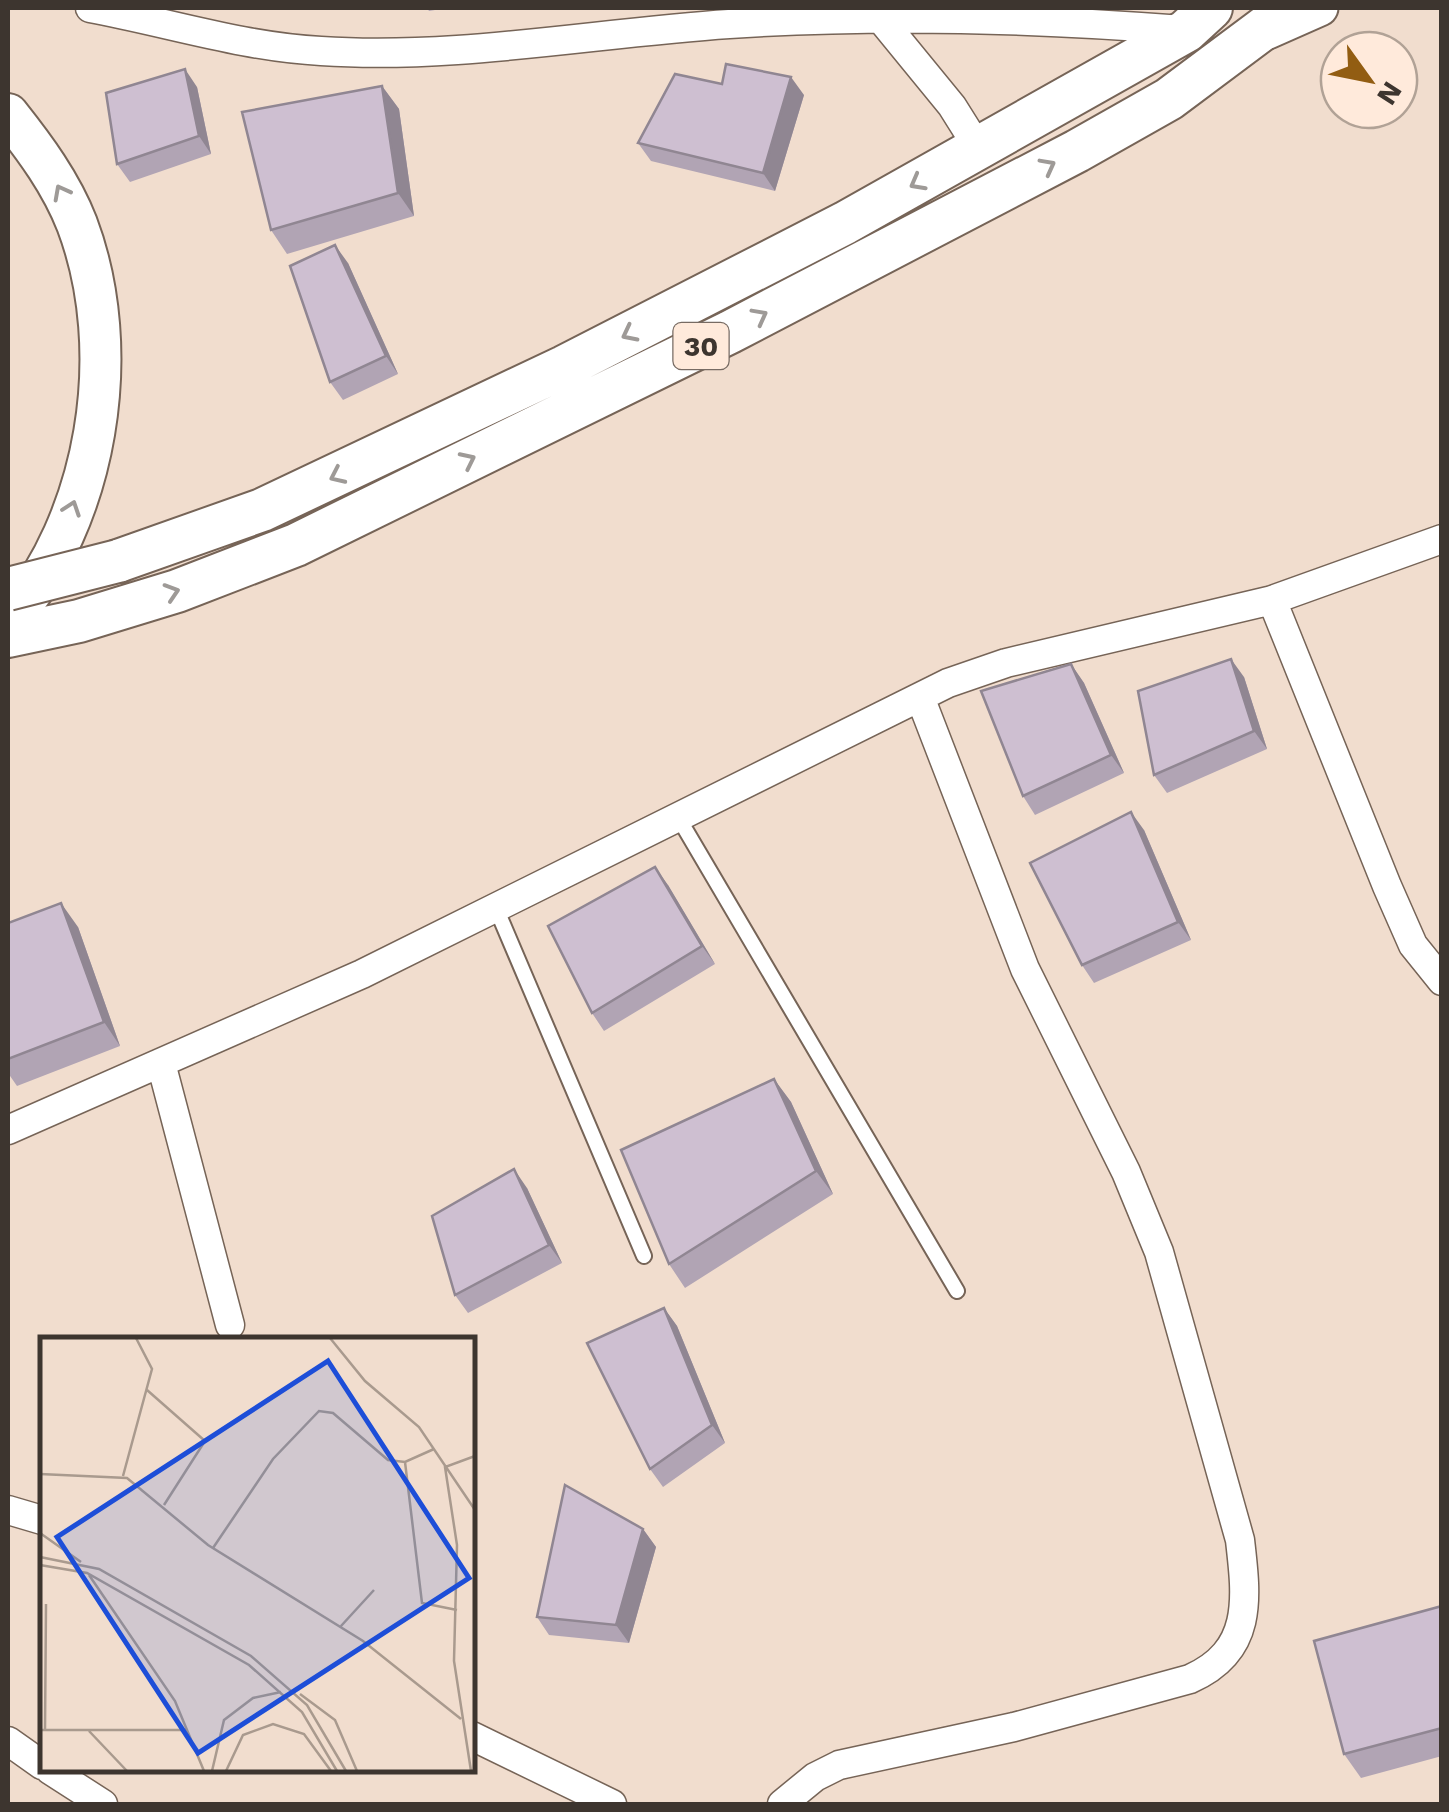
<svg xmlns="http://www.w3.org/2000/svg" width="1449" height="1812" font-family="'Work Sans',sans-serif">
  <rect width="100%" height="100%" fill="#f1ddce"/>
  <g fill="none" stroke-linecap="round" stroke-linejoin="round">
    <!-- service casing -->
    <g stroke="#766457" stroke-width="18">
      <path id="service" d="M678 817 957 1291
        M496 908 644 1256"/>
    </g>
    <!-- minor casing -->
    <g stroke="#766457" stroke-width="31">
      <path id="minor" d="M90 8C166 22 243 47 321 51 456 60 594 33 729 24 880 14 1031 18 1183 30
        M880 18 952 106 979 149
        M1272 600 1387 886 1413 945 1442 981
        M161 1063 230 1325
        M8 1130 362 974 948 683 1006 663 1272 600 1442 539
        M8 1510 42 1520
        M472 1736 612 1804
        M8 1741 42 1765
        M50 1770 103 1804
        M782 1804 815 1777 839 1765 1014 1727 1190 1679C1253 1651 1247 1600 1240 1540L1159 1252 1126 1172 1025 969 920 697"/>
    </g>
    <!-- tertiary casing -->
    <g stroke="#766457" stroke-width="39">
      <path id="tertiary" d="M1268 31 1320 8"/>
    </g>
    <!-- secondary casing -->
    <g stroke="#766457" stroke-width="44">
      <path id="secondary" d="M8 114C35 148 61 183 77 224 125 351 98 520 8 622"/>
    </g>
    <!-- primary casing -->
    <g stroke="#766457" stroke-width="46">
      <path id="primary" d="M118 561 262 510 564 367 845 223 1186 31 1211 8
        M8 636 79 621 177 591 296 545 730 332 1077 151 1169 99 1291 8"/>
    </g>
    <!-- service -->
    <use href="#service" stroke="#fff" stroke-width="14"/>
    <!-- minor -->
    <use href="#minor" stroke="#fff" stroke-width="28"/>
    <!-- tertiary -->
    <use href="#tertiary" stroke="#fff" stroke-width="35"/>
    <!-- secondary -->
    <use href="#secondary" stroke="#fff" stroke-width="40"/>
    <!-- primary -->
    <use href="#primary" stroke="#fff" stroke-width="42"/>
    <!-- primary-bridge casing -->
    <g stroke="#766457" stroke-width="46" stroke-linecap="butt">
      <path id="primary-bridge" d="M8 589 118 561"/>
    </g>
    <!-- primary-bridge -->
    <use href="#primary-bridge" stroke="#fff" stroke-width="42"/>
  </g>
  <!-- wall -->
  <path fill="#b1a4b4" d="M427 8H447L429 11Z
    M722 84 804 95 775 191 651 161 638 143Z
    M382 86 399 109 414 216 287 254 271 230Z
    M197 87 211 154 130 182 117 164Z
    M348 263 398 374 343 400 330 382Z
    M1071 664 1084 683 1124 773 1035 815 1023 796Z
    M1244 677 1267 749 1167 793 1154 775Z
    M1144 830 1191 940 1094 983 1082 965Z
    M668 885 715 964 604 1031 592 1013Z
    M8 923 78 927 120 1046 17 1086 8 1073Z
    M774 1079 791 1102 833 1194 685 1288 669 1264Z
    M527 1188 562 1263 468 1313 455 1295Z
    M664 1308 677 1326 725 1443 663 1487 650 1469Z
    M643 1529 656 1547 629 1643 549 1635 537 1617Z
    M1442 1606V1756L1361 1778 1344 1754Z"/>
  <!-- shaded-wall -->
  <path fill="#908692" d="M185 69 197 87 211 154 199 136Z
    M791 77 804 95 775 191 763 173Z
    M382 86 399 109 414 216 398 193Z
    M335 245 348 263 398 374 386 356Z
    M1231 659 1244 677 1267 749 1254 731Z
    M1071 664 1084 683 1124 773 1111 755Z
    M1131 812 1144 830 1191 940 1178 922Z
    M655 867 668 885 715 964 702 946Z
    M61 903 78 927 120 1046 104 1022Z
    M774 1079 791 1102 833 1194 816 1171Z
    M514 1169 527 1188 562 1263 549 1245Z
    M664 1308 677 1326 725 1443 712 1425Z
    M643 1529 656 1547 629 1643 616 1625Z"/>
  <!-- building -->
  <path fill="#cebfd1" stroke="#908692" stroke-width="2.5" d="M726 64 791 77 763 173 638 143 675 74 722 84Z
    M185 69 199 136 117 164 106 93Z
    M382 86 398 193 271 230 242 112Z
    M335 245 386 356 330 382 290 266Z
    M1231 659 1254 731 1154 775 1138 691Z
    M1071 664 1111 755 1023 796 981 691Z
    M1131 812 1178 922 1082 965 1030 863Z
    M655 867 702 946 592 1013 548 926Z
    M61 903 104 1022 8 1059V923Z
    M774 1079 816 1171 669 1264 621 1150Z
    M514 1169 549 1245 455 1295 432 1216Z
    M664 1308 712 1425 650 1469 587 1343Z
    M565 1485 643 1529 616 1625 537 1617Z
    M1442 1606V1728L1344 1754 1314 1641Z"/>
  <!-- one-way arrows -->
  <defs><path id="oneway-chevron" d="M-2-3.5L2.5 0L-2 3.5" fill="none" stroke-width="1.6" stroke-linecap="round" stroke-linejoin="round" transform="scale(2.5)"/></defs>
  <g stroke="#9e9a97">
    <use href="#oneway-chevron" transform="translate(1048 166) rotate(-28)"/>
    <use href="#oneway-chevron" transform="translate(917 183) rotate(151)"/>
    <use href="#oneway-chevron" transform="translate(61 192) rotate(-118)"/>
    <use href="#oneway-chevron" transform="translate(760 316) rotate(-28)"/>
    <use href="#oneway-chevron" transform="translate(629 334) rotate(153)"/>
    <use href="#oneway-chevron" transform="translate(468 460) rotate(-26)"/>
    <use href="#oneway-chevron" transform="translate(337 476) rotate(155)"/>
    <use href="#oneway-chevron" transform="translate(72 508) rotate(-71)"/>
    <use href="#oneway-chevron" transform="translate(172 592) rotate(-18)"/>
  </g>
  <g text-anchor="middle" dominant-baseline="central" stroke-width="8" stroke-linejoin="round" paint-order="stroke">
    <!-- shield labels -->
    <rect fill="#ffeadb" stroke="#776b63" stroke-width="2.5" x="673.5" y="323" width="55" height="46" rx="8"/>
    <g font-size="28" font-weight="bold" fill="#3d352f">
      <text x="701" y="346">30</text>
    </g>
  </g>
  <!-- overview -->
  <g transform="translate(40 1337)">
    <rect width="435" height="435" fill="#f1ddce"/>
    <path fill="none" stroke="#a99a8e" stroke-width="2.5" d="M290 1 325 44 379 90 435 173M107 53 165 104 124 168M365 125 382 266 417 273M0 137 87 141 168 208 323 304 421 382M83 139 112 32 96 1M0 196 41 225M173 211 233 122 279 74 293 76 348 123 365 125 394 112M0 220 59 232 211 319 267 368 306 434M0 228 47 236 209 328 262 375 297 434M49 238 135 364 164 434M301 289 334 253M260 357 295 383 317 434M0 393H147M5 393 6 267M49 394 87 434M172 434 184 383 213 361 241 355M186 434 203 398 233 387 264 397 291 434M431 434 414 324 417 208 405 130 435 119"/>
    <path fill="#1d4ed8" fill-opacity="0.15" stroke="#1d4ed8" stroke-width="5" d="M288 24 429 241 158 416 17 200Z"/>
    <rect width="435" height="435" fill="none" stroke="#3d352f" stroke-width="5"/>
  </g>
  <!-- border -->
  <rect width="1449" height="1812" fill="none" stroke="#3d352f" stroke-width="20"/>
  <!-- north arrow -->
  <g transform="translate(1369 80) rotate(123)"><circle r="48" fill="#ffeadb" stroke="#b1a296" stroke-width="2.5"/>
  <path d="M0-8L18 38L0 25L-18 38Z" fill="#925d12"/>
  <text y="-15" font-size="28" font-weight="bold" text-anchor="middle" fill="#3d352f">N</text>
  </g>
</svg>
